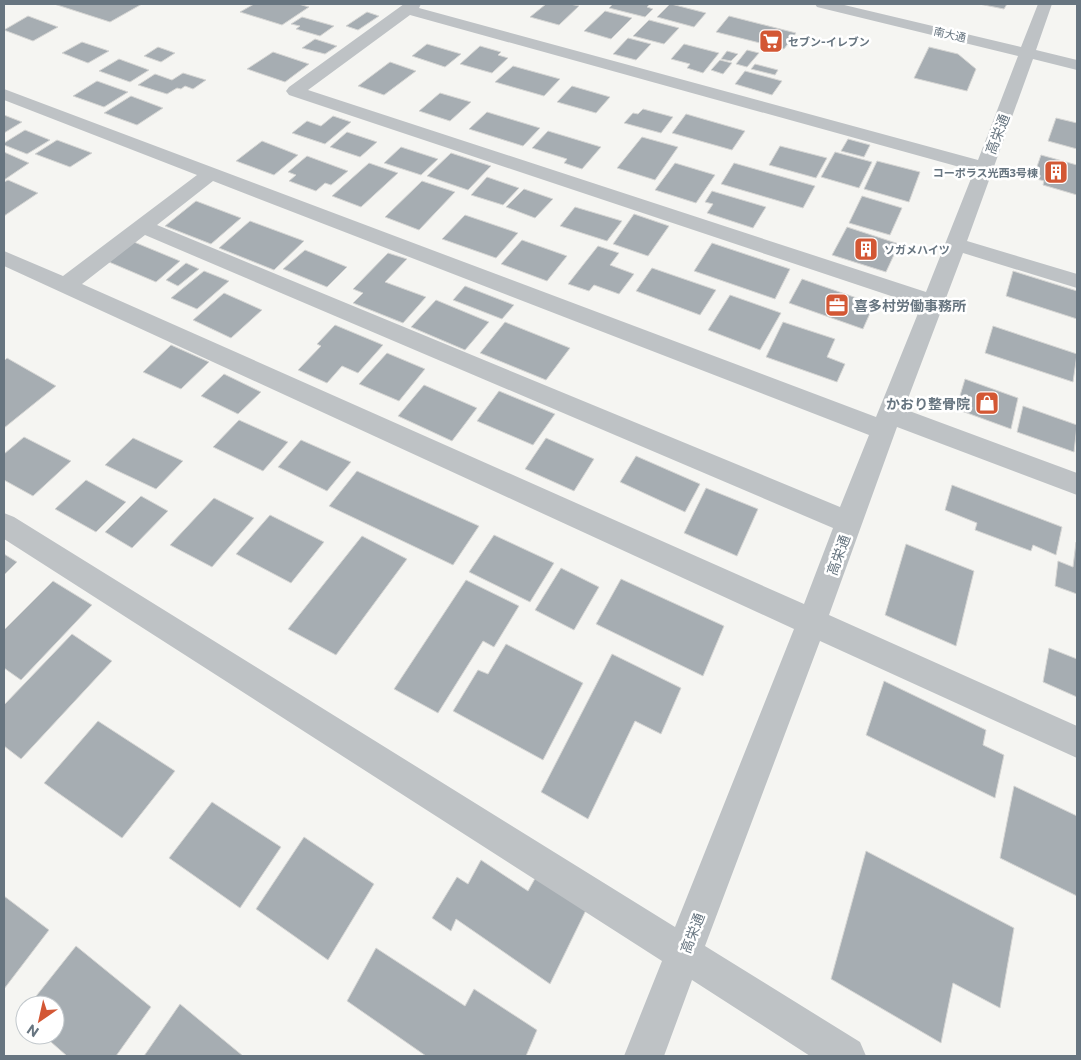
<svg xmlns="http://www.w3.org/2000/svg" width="1081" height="1060" font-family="Commissioner,'Noto Sans JP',sans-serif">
  <rect width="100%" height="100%" fill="#f5f5f2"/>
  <!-- building -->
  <path fill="#a6adb2" stroke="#d6d6d4" d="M54 4H142L110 22Z
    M254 4H298L309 7 282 25 240 12Z
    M546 4H570L579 6 559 25 530 17Z
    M613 4H650L647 7 653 9 645 17 609 8Z
    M670 4H671L706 13 694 27 657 17Z
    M979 4H1007L1004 9Z
    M605 11 632 18 611 39 584 31Z
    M367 12 379 16 358 30 346 26Z
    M28 16 58 27 33 41 4 30Z
    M729 16 796 33 784 49 716 32Z
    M302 17 334 26 320 36 296 29 300 26 291 24Z
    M649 20 679 28 664 44 633 36Z
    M628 38 651 44 636 60 613 54Z
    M315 39 337 46 325 54 302 48Z
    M82 42 109 51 88 63 62 53Z
    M427 44 461 54 445 67 412 56Z
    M684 44 719 53 703 73 687 68 690 64 671 59Z
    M480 46 501 52 498 55 508 58 492 73 460 64Z
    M158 47 175 53 161 62 144 56Z
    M929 47 958 54 976 69 967 91 914 78Z
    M747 50 759 53 747 67 736 64Z
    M727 51 738 54 731 61 721 59Z
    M273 52 309 64 285 82 247 69Z
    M119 59 149 70 130 82 99 71Z
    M720 60 732 63 723 74 711 70Z
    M390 62 416 71 384 95 358 86Z
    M755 64 778 70 775 75 751 69Z
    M513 66 560 79 544 96 495 82Z
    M745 71 782 81 772 95 735 84Z
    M183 73 206 80 193 89 185 86 181 89 177 88 167 94 138 85 155 74 172 80Z
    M97 81 128 92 104 107 73 96Z
    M572 86 610 97 596 113 557 102Z
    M440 93 471 102 450 121 419 111Z
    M131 96 163 108 137 125 104 113Z
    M643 109 673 117 661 133 624 123 633 113 638 114Z
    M487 112 540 128 523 146 469 129Z
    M686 114 745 131 732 150 672 133Z
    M4 115 22 122 4 133Z
    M333 116 351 122 325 144 292 133 307 121 321 126Z
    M1056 118 1077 123V149L1048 141Z
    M25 130 50 140 27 154 4 145V143Z
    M548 131 601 147 582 169 564 163 567 159 532 148Z
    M347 132 377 142 360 157 330 147Z
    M642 137 678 147 655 180 617 168Z
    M848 139 870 145 864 157 841 151Z
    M57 140 92 153 70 167 35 154Z
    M262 141 298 155 274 175 236 161Z
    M780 146 827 158 816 178 769 165Z
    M401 147 438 159 421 175 384 163Z
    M4 152 29 163 4 180Z
    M835 152 872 162 859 188 821 177Z
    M451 153 491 166 468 190 427 176Z
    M1041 155 1077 165V195L1043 185 1044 181 1033 178Z
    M307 156 348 171 331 185 325 183 316 191 289 181 296 175 288 172Z
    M877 161 920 172 909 202 864 189Z
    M369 163 398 173 361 207 332 196Z
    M675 163 715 175 696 203 655 190Z
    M734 163 815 186 803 208 721 184Z
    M487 177 519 188 503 205 471 195Z
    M8 180 38 193 4 216V182Z
    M422 181 455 192 419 230 385 217Z
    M524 189 553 199 535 218 506 207Z
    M712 191 766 207 753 228 707 213 713 204 705 202Z
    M862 196 902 208 890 235 849 223Z
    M196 201 241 218 211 244 165 226Z
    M575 207 622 221 607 241 560 226Z
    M634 214 669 226 648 256 613 244Z
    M465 215 518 233 496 258 442 239Z
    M250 221 304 241 274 270 219 248Z
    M847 227 899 244 886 272 832 255Z
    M522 240 567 256 547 281 501 264Z
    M134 242 180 261 156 282 109 262Z
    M712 243 790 269 775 299 694 271Z
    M598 246 619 253 610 265 634 274 619 294 594 285 589 291 568 284Z
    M305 250 347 267 327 287 283 269Z
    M388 253 407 259 385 282 426 297 403 323 353 303 363 293 353 289Z
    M186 263 199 269 178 286 166 280Z
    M652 268 716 290 700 315 636 291Z
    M204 271 229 281 197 309 171 298Z
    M1013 271 1077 291V319L1006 296Z
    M802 279 874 304 863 329 789 303Z
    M465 286 514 305 502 319 453 300Z
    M224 293 262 310 231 338 193 320Z
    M730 295 781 313 760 350 708 330Z
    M436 300 489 322 465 350 411 327Z
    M505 322 570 348 546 380 480 353Z
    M783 322 835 339 827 357 845 364 837 382 766 357Z
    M335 325 383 345 358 373 342 366 327 383 298 370 321 346 317 344Z
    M993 326 1077 354 1073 382 985 353Z
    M171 345 209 362 181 389 143 372Z
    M387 353 425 369 399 401 359 384Z
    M7 358 56 386 4 428V361Z
    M224 374 261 392 238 414 201 396Z
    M965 379 1018 398 1011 429 956 409Z
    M424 385 477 408 452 441 398 416Z
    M499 391 555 414 533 445 477 421Z
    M1023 406 1077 425 1074 452 1017 432Z
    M239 420 288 442 263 471 213 447Z
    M24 437 71 461 33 496 4 480V454Z
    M133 438 183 461 156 489 105 465Z
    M546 438 594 459 574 491 525 469Z
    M301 440 351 462 327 491 278 467Z
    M636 456 700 484 685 512 620 482Z
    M357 471 479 526 453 565 329 506Z
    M86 480 126 502 96 532 55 509Z
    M952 485 1062 527 1056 555 1033 545 1031 551 975 530 977 523 945 510Z
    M706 488 758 509 737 556 684 533Z
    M141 496 168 511 132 548 105 532Z
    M214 498 254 518 212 567 170 545Z
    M270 515 324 542 291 583 236 554Z
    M494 535 554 563 530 602 469 572Z
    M362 536 407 559 336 655 288 629Z
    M1076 542 1077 543V594L1055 586 1058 561 1073 567Z
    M906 544 974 571 956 646 885 615Z
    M4 554 17 562 4 575Z
    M561 568 599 587 574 630 535 610Z
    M621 579 724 626 703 676 596 624Z
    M466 580 519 606 494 647 483 641 438 713 394 689Z
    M53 581 92 605 21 680 4 668V630Z
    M72 634 112 661 21 759 4 746V705Z
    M506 644 583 683 543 760 453 711 478 670 488 674Z
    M1049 648 1077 659V697L1043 682Z
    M612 654 681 688 661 734 635 721 588 819 541 792Z
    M884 681 986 730 983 745 1004 755 995 798 866 735Z
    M98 721 175 771 122 838 44 783Z
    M1014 786 1077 816V896L1000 858Z
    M212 802 281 847 240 908 169 858Z
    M304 837 374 884 328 960 256 909Z
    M866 851 1014 928 1000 1008 953 983 941 1043 831 979Z
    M481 860 528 891 537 875 587 908 550 984 456 919 451 931 432 918 457 877 468 884Z
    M4 896 49 930 4 989Z
    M76 946 151 1007 116 1056H67L43 1035H55V1005H29Z
    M376 948 465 1006 474 989 537 1030 526 1056H426L347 1001Z
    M180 1004 243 1056H144Z"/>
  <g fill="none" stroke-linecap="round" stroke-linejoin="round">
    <!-- minor -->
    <path fill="#bec2c5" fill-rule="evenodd" d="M404 4H421L419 8 978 160 1018 56 817 7 815 4H840L1021 47 1038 4H1052L1036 50 1077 60V70L1033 59 967 241 1077 274V288L963 253 904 409 1077 473V495L897 427 829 615 1077 726V758L820 641 705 946 860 1042 866 1056H810L692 980 664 1056H624L662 961 4 539V513L14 517 675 927 794 629 4 266V251L63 276 197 175 4 100V89L876 417 921 306 289 95 286 91 289 87ZM410 15 974 171 926 292 308 90ZM213 181 869 435 840 507 157 225ZM145 235 833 528 804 604 82 284Z"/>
  </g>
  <!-- icons -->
  <defs>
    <g id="supermarket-square" transform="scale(1.25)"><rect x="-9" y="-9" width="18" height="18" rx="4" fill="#d35734" stroke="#fff"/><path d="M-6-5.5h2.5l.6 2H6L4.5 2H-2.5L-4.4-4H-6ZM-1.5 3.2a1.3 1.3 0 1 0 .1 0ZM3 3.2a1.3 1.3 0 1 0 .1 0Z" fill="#fff"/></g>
    <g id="building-square" transform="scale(1.25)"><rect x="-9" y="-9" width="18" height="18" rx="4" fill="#d35734" stroke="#fff"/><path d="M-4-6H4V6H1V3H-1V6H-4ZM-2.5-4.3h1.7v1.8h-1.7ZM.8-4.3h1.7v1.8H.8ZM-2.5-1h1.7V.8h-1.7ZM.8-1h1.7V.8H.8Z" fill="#fff"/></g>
    <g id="office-square" transform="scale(1.25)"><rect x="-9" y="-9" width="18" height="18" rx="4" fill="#d35734" stroke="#fff"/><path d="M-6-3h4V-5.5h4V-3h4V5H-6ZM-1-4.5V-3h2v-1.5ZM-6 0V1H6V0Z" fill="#fff"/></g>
    <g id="shop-square" transform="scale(1.25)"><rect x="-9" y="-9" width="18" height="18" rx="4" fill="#d35734" stroke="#fff"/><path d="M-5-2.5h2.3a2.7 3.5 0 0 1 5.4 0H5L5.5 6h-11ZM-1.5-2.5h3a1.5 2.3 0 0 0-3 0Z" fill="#fff"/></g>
  </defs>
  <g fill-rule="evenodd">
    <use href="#supermarket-square" x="771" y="41"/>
    <use href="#building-square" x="1056" y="172"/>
    <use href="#building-square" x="866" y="249"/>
    <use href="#office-square" x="837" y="305"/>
    <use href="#shop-square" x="987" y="403"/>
  </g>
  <g text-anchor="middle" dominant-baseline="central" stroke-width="5" stroke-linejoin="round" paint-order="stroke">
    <!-- far-street labels -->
    <g font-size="11" fill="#677580" stroke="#fff">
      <text transform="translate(950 34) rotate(13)">南大通</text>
    </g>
    <!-- far-poi labels -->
    <g font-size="11" font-weight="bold" fill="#677580" stroke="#fff" text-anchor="start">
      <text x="788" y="41">セブン-イレブン</text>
      <text x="1038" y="172" text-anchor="end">コーポラス光西3号棟</text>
      <text x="884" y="249">ソガメハイツ</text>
    </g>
    <!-- street labels -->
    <g font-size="14" fill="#677580" stroke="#fff">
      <text transform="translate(997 134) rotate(-69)">高栄通</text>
      <text transform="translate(838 555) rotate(-70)">高栄通</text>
      <text transform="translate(692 933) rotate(-69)">高栄通</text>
    </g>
    <!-- poi labels -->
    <g font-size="14" font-weight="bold" fill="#677580" stroke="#fff" text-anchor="start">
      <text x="854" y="305">喜多村労働事務所</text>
      <text x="970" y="403" text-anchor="end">かおり整骨院</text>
    </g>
  </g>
  <!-- border -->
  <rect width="1081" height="1060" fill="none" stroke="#677580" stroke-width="10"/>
  <!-- north arrow -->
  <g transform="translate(40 1020) rotate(214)"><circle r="24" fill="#ffffff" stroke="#c2c8cc"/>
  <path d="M0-4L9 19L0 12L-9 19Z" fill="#d35734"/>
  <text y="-8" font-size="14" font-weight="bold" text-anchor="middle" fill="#677580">N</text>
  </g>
</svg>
